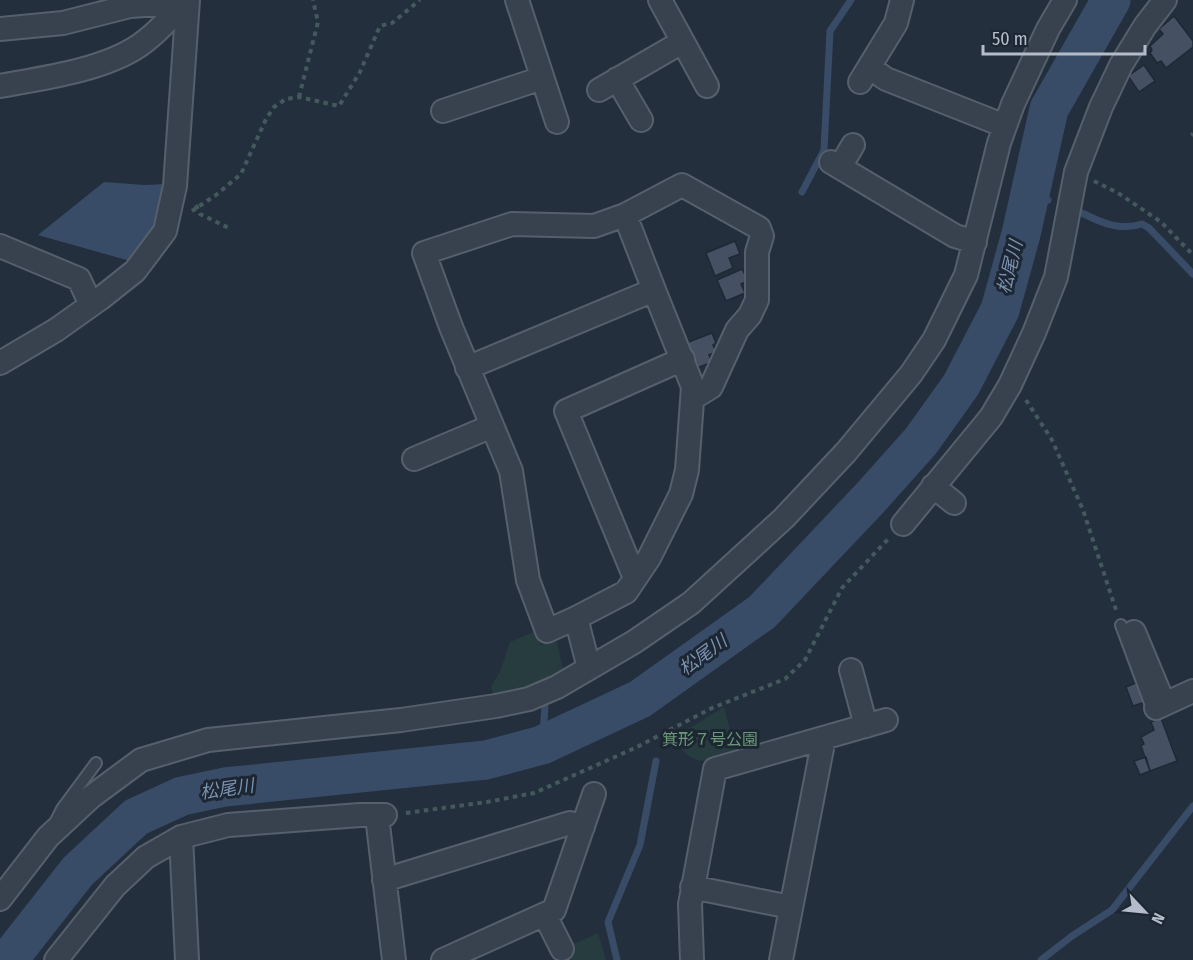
<svg xmlns="http://www.w3.org/2000/svg" width="1193" height="960" font-family="'Fira Sans Condensed','Noto Sans JP',sans-serif">
  <rect width="100%" height="100%" fill="#242f3e"/>
  <!-- green -->
  <path fill="#263c3f" d="M536 631 541 645 557 641 563 670 541 681 543 688 494 698 491 686 500 672 510 642Z
    M724 707 736 753C713 760 696 769 679 746L680 734Z
    M598 933 606 960H557L554 953Z"/>
  <!-- water -->
  <path fill="#394c67" d="M104 182 144 185 167 184 161 207 150 234 130 261 38 235Z"/>
  <g fill="none" stroke-linecap="round" stroke-linejoin="round">
    <!-- stream -->
    <path stroke="#394c67" stroke-width="7" d="M802 192 824 150 830 31 851 0
      M1030 192 1048 200
      M1082 213C1102 223 1120 231 1142 224L1149 228 1193 274
      M542 745 545 707
      M617 960 608 922 640 845 656 761
      M1041 960 1072 936 1112 910 1193 806"/>
    <!-- river -->
    <path stroke="#394c67" stroke-width="39" d="M8 960 78 871 136 817 182 796 225 787 486 760 542 745 640 699 762 612 871 497 921 441 961 385 1000 310 1021 234 1049 109 1111 0"/>
  </g>
  <!-- building -->
  <path fill="#455162" stroke="#1f2835" stroke-width="1.5" d="M1174 16 1193 41V47L1166 68 1161 61 1157 63 1150 53 1152 50 1150 46 1163 34 1159 29Z
    M1144 65 1155 81 1139 92 1128 76Z
    M735 241 740 254 729 258 733 268 715 276 706 253Z
    M742 269 748 281 741 284 745 293 726 301 717 280Z
    M712 333 716 343 713 345 716 352 709 355 712 362 697 368 686 343Z
    M1138 682 1145 702 1133 706 1126 687Z
    M1161 718 1177 761 1150 771 1141 746 1144 744 1141 737 1154 730 1151 722Z
    M1146 757 1150 771 1140 775 1134 761Z"/>
  <g fill="none" stroke-linecap="round" stroke-linejoin="round">
    <!-- service casing -->
    <g stroke="#565f6c" stroke-width="14">
      <path id="service" d="M1121 625 1150 703 1156 708
        M56 821 62 809 96 763"/>
    </g>
    <!-- minor casing -->
    <g stroke="#565f6c" stroke-width="26">
      <path id="minor" d="M517 0 557 122
        M660 0 707 86
        M0 29 63 23 130 6 188 2
        M869 67 886 79 1005 126
        M617 79 641 120
        M860 82 896 23 902 0
        M0 86C44 78 104 70 140 45 157 33 170 18 183 3
        M599 90 682 42
        M443 111 542 78
        M831 162 955 236 975 242
        M840 167 853 145
        M625 215 654 290
        M0 246 79 279 91 305
        M0 363 56 330 101 298 135 271 165 231 175 186 188 0
        M467 368 654 290 693 387 687 470 681 494 649 558 626 592 576 618
        M414 459 492 426
        M933 486 954 503
        M903 524 991 417 1010 385 1034 333 1056 277 1076 172 1101 107 1121 65 1145 26 1165 0
        M635 578 566 411 683 359
        M1134 632 1164 704
        M589 668 576 618 547 631 528 580 511 471 451 327 424 253 512 224 594 226 625 215 682 185 759 228 762 236 757 252V300L750 315 737 330 711 387 693 398
        M851 670 866 726
        M1156 708 1193 691
        M377 816 394 960
        M181 837 187 960
        M384 880 570 823 583 827
        M692 887 790 907
        M0 899 48 837 91 797 141 760 208 740 401 720 496 706 529 699 557 687 634 642 691 603 784 518 846 452 911 374 934 340 966 275 999 143 1013 104 1048 29 1065 0
        M545 915 562 949
        M56 960 115 886 146 857 181 837 228 825 360 815H385
        M443 960 554 910 594 794
        M692 960 690 904 715 769 886 720
        M781 960 824 738"/>
    </g>
    <!-- path -->
    <path stroke="#44595c" stroke-width="4" stroke-dasharray="4.5 4.5" stroke-linecap="butt" d="M299 97 318 22 313 0
      M1191 135 1193 134
      M1094 181 1118 193 1161 222 1193 255
      M196 205 200 214 231 229
      M192 211 216 195 241 174 266 119 274 107 286 99 299 97 339 106 360 72 380 26 392 23 420 0
      M1026 400 1052 440 1083 510 1117 613
      M406 813 487 802 534 793 635 748 712 708 785 679 805 660 842 588 890 537"/>
    <!-- service -->
    <use href="#service" stroke="#38414e" stroke-width="10"/>
    <!-- minor -->
    <use href="#minor" stroke="#38414e" stroke-width="22"/>
  </g>
  <g text-anchor="middle" dominant-baseline="central" stroke-width="6" stroke-linejoin="round" paint-order="stroke">
    <!-- park labels -->
    <g font-size="16" fill="#6b9a76" stroke="#1d2633">
      <text x="710" y="739">箕形７号公園</text>
    </g>
    <!-- water labels -->
    <g font-size="18" font-style="italic" fill="#7c92b1" stroke="#1d2633">
      <text transform="translate(1010 267) rotate(-76)">松尾川</text>
      <text transform="translate(703 655) rotate(-36)">松尾川</text>
      <text transform="translate(227 789) rotate(-8)">松尾川</text>
    </g>
  </g>
  <!-- north arrow -->
  <g transform="translate(1145 912) rotate(116)" stroke="#1d2633" stroke-width="4.5" paint-order="stroke">
  <path d="M0-4.5L10 22L0 15L-10 22Z" fill="#b4bcc9"/>
  <text y="-9" font-size="16" font-weight="bold" text-anchor="middle" fill="#b4bcc9">N</text>
  </g>
  <!-- scale -->
  <path d="M983 45v9h162v-9" fill="none" stroke="#b4bcc9" stroke-width="3"/>
  <text x="992" y="45" font-size="18" fill="#b4bcc9" stroke="#1d2633" stroke-width="4.5" paint-order="stroke">50 m</text>
</svg>
